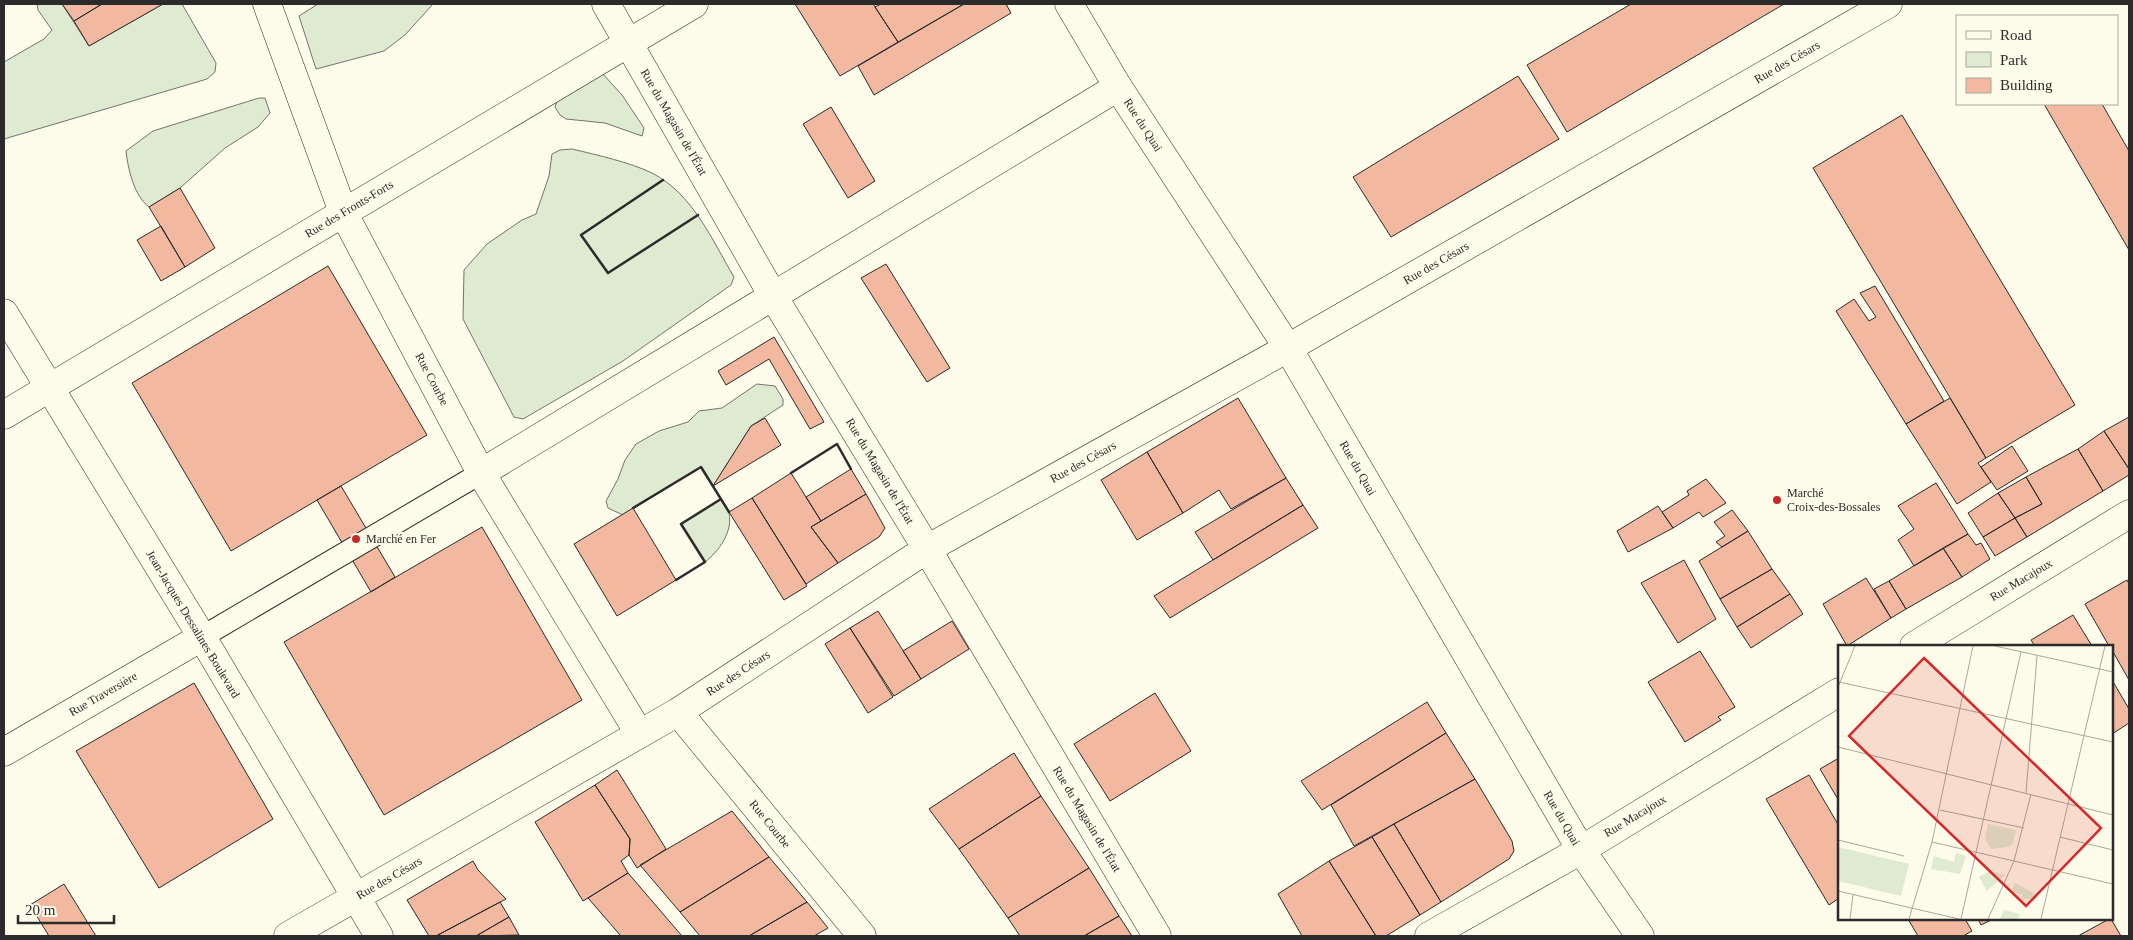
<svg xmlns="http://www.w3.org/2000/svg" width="2133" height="940" font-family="Georgia,serif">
  <rect width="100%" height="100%" fill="#fdfbea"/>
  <!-- green -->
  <path fill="#deebd1" stroke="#74746e" d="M37 4H62L89 46 163 4H182L216 63 215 72 207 79 4 139V62L44 39 52 30 38 10Z
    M318 4H433L405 35 384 51 316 69 299 16Z
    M602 73 622 95 644 128 642 136 605 123 566 119 560 115 555 107 558 99Z
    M259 98H265L270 113 258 127 225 148 180 188 149 207C134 196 128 169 126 151L153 131Z
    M572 149C597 155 629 162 652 173 693 194 712 240 734 277L731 285 623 361 523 419 514 417 463 319 464 270 487 244 522 220 536 214 549 176 552 154 560 150Z
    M757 384 775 386 783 399V405L751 426 713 486 701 467 623 515 608 508 606 501 618 479 625 460 636 444 659 431 688 422 699 411 722 408Z
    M721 499C723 503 728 508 729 513 733 532 719 551 705 562L681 524Z"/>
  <!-- building -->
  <path fill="#f2b8a0" stroke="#2b2b2b" d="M62 4H102L74 21Z
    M102 4H163L89 46 74 21Z
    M795 4H873L898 42 840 76Z
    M881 4H964L898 42 875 7Z
    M964 4H1006L1011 13 874 95 858 66Z
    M1631 4H1784L1567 132 1527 65Z
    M1518 76 1559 139 1391 237 1353 177Z
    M2044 104H2102L2129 151V250Z
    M831 107 875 181 848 198 803 124Z
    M1902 115 2075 405 1986 458 1813 168Z
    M180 188 215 248 185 267 149 207Z
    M161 226 185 267 161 281 137 240Z
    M886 264 950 368 927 382 861 278Z
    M328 266 427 435 231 551 132 383Z
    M1875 286 1944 401 1906 424 1836 311 1854 299 1869 321 1876 317 1860 293Z
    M774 337 824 422 810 429 769 359 726 385 718 371Z
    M1238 398 1286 478 1231 509 1219 490 1183 513 1147 452Z
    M1950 398 1986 458 1978 463 1991 482 1957 504 1906 424Z
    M2129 417V469L2104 431Z
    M765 418 781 445 713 486 751 426Z
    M2104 431 2129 469V475L2103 491 2078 449Z
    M2012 446 2028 471 1997 490 1981 467Z
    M2078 449 2103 491 2027 537 2015 518 2042 504 2026 477Z
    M1147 452 1183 513 1137 540 1101 480Z
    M851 469 866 494 821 521 806 497Z
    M791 473 821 521 811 527 838 563 806 584 752 498Z
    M2026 477 2042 504 2015 518 1998 493Z
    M1286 478 1303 505 1213 560 1195 532Z
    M1706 479 1726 503 1703 517 1699 512 1673 528 1662 512 1689 495 1687 491Z
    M1936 483 1968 534 1914 566 1898 540 1914 529 1898 506Z
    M341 486 395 577 371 592 317 500Z
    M1998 493 2015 518 1983 537 1968 513Z
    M866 494 885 528 879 537 838 563 811 527Z
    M752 498 807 586 784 600 729 512Z
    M1303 505 1318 528 1170 618 1154 596Z
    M1658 506 1673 528 1628 552 1617 531Z
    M633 508 676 580 617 616 574 544Z
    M1732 510 1748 531 1722 547 1716 542 1725 536 1714 522Z
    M2015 518 2027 537 1995 556 1983 537Z
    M482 527 582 700 384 815 284 642Z
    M1748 531 1772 569 1720 599 1699 561Z
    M1968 534 1976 545 1981 543 1990 559 1962 577 1943 548Z
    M1943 548 1962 577 1906 609 1889 581Z
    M1684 560 1716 619 1678 643 1641 583Z
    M1772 569 1790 594 1737 627 1720 599Z
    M1866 578 1891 618 1847 646 1823 604Z
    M2127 580 2129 584V680L2112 650V646H2109L2085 604Z
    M1889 581 1906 609 1891 618 1874 589Z
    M1790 594 1803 614 1751 648 1737 627Z
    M878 611 921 679 894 696 850 628Z
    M2073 615 2092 646H2035L2031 640Z
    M952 621 969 649 921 679 903 651Z
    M850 628 893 697 868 713 825 644Z
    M1700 651 1735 707 1718 717 1721 720 1685 742 1648 682Z
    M2112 680 2129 709V723L2112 734Z
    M194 683 273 819 159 888 76 751Z
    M1155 693 1191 751 1110 801 1074 744Z
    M1427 702 1446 733 1322 810 1301 781Z
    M1446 733 1475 779 1354 846 1331 805Z
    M1014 753 1041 796 959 849 929 809Z
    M1839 758V801L1820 769Z
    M617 770 666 849 637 868 629 855 630 839 595 785Z
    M1809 775 1839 826V898L1829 905 1766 799Z
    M1475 779 1512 841 1514 851 1509 859 1441 902 1394 824Z
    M595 785 630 839 629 855 621 861 628 873 583 901 535 822Z
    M1041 796 1089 868 1008 918 959 849Z
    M732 811 769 857 680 912 640 865Z
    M1394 824 1441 902 1420 915 1372 837Z
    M1372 837 1420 915 1386 936H1376L1329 861Z
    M769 857 807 902 749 936H700L680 912Z
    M473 861 478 870 506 899 436 936H429L407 900Z
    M1329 861 1376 936H1302L1278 894Z
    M1089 868 1119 916 1084 936H1020L1008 918Z
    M628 873 682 936H621L588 898Z
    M64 884 96 936H49L30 905Z
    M500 902 509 917 476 936H436Z
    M807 902 828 928 814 936H749Z
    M1119 916 1132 936H1084Z
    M509 917 519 935 476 936Z
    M1908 919H1965L1972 931 1963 936H1918Z
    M1978 919H1993L1981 925Z
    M2109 919H2111L2121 936H2078Z"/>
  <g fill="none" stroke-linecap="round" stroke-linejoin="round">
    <!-- pedestrian casing -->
    <g stroke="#2b2b2b" stroke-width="23">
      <path id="pedestrian" d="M202 637 481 473"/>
    </g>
    <!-- minor casing -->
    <g stroke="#2b2b2b" stroke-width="29">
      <path id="minor" d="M267 4 343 212 481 473 639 733
        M606 4 773 296 927 549 1157 936
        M4 415 694 4
        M481 473 1118 87
        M1914 646 2129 514
        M678 712 862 936
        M4 752 202 637
        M288 936 678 712 927 549 1288 348 1888 4
        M1429 936 1581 850 1839 692"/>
    </g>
    <!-- tertiary casing -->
    <g stroke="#2b2b2b" stroke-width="29">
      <path id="tertiary" d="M1069 4 1118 87 1288 348 1581 850 1640 936"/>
    </g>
    <!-- primary casing -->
    <g stroke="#2b2b2b" stroke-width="29">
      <path id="primary" d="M4 313 202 637 379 936"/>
    </g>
    <!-- pedestrian -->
    <use href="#pedestrian" stroke="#fdfbea" stroke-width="21"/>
    <!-- minor -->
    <use href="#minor" stroke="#fdfbea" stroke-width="28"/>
    <!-- tertiary -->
    <use href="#tertiary" stroke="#fdfbea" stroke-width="28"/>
    <!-- primary -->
    <use href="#primary" stroke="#fdfbea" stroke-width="28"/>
    <!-- wall -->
    <path stroke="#2b2b2b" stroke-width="2.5" d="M663 180 581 235 608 273 698 215
      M791 473 837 444 851 469
      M633 508 701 467 729 512
      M676 580 705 562 681 524 721 499"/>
  </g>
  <!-- markers -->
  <g fill="#c62828" stroke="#fdfbea" stroke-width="2">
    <circle cx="1777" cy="500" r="5"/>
    <circle cx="356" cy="539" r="5"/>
  </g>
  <g text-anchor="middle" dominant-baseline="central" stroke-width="4" stroke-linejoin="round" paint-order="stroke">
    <!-- street labels -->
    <g font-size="12" fill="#2b2b2b" stroke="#fdfbea">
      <text transform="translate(1787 62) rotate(-30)">Rue des Césars</text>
      <text transform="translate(674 122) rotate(60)">Rue du Magasin de l'État</text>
      <text transform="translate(1143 125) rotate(57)">Rue du Quai</text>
      <text transform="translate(349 209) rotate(-31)">Rue des Fronts-Forts</text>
      <text transform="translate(1436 263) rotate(-30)">Rue des Césars</text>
      <text transform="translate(432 379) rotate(62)">Rue Courbe</text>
      <text transform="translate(1083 462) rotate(-29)">Rue des Césars</text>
      <text transform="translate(1358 468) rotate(60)">Rue du Quai</text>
      <text transform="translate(880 471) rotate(59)">Rue du Magasin de l'État</text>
      <text transform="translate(2021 580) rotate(-31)">Rue Macajoux</text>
      <text transform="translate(193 624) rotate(59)">Jean-Jacques Dessalines Boulevard</text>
      <text transform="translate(738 673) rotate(-33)">Rue des Césars</text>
      <text transform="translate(103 694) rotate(-30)">Rue Traversière</text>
      <text transform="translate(1635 816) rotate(-31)">Rue Macajoux</text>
      <text transform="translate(1562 818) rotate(60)">Rue du Quai</text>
      <text transform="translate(1087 819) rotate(59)">Rue du Magasin de l'État</text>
      <text transform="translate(770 824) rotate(51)">Rue Courbe</text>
      <text transform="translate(389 878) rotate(-30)">Rue des Césars</text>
    </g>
    <!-- poi labels -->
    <g font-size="12" fill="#2b2b2b" stroke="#fdfbea" text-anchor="start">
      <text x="1787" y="493">Marché<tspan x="1787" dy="14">Croix-des-Bossales</tspan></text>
      <text x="366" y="539">Marché en Fer</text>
    </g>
  </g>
  <!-- overview -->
  <g transform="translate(1838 645)">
    <rect width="275" height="275" fill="#fdfbea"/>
    <path d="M150 179 178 185 175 198 171 202 153 204 147 193ZM0 202 71 219 63 251 0 236ZM118 208 128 211 122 229 93 224 96 211 116 217ZM152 226 167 230 149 246 141 232ZM177 238 199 250V254H186L184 258V250L173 247ZM166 265 182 269 180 274H162Z" fill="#deebd1"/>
    <path fill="none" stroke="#a9a89e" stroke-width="1" d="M157 1 275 27M1 37 275 97M0 42 17 1M0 102 275 170M188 148 199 11M102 165 186 183M222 192 275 205M0 195 66 211M94 197 275 239M0 246 121 274M12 274 15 250M71 274 94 197 135 1M123 274 183 7M150 274 176 216 193 149M203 274 267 1"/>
    <path fill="#d62828" fill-opacity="0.15" stroke="#d62828" stroke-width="2.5" d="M86 13 263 183 188 261 11 91Z"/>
    <rect width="275" height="275" fill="none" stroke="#2b2b2b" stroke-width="2.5"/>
  </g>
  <!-- border -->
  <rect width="2133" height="940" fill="none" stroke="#2b2b2b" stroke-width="10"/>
  <!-- legend -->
  <rect x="1956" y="15" width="162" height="90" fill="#fdfbea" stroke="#a9a89e"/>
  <rect x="1966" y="31" width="25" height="8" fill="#fdfbea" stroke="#a9a89e"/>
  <text x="2000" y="40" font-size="15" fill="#2b2b2b">Road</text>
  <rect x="1966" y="52" width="25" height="15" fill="#deebd1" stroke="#a9a89e"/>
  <text x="2000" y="65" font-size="15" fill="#2b2b2b">Park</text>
  <rect x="1966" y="78" width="25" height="15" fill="#f2b8a0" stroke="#a9a89e"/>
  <text x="2000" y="90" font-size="15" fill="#2b2b2b">Building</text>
  <!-- scale -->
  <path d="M18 915v8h96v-8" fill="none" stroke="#2b2b2b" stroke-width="2.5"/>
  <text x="25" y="915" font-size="15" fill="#2b2b2b" stroke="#fdfbea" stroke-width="4" paint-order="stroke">20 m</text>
</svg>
